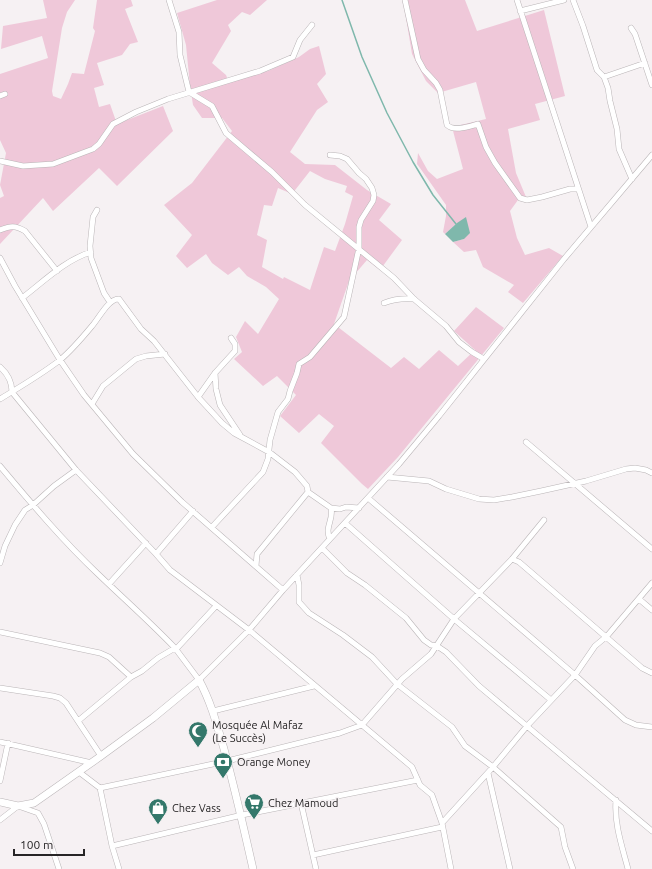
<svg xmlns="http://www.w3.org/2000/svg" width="652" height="869" font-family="Ubuntu,sans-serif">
  <rect width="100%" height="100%" fill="#f6f1f3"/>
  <!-- green -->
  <path fill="#efc8d9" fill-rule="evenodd" d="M43 0H75L67 12 62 28 52 91 53 96 61 99 68 84 72 73 84 74 95 31 93 28 97 0H131L133 6 125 9 138 42 130 44 122 55 97 63 104 85 94 88 99 107 110 104 117 124 163 106 173 131 117 186 99 168 53 211 43 198 0 244V198L4 196 0 185 6 153 0 140V74L48 58 42 36 1 49 3 26 47 18Z
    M217 0H267L250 15 242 12 228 25 231 31 212 63 226 75 228 80 268 71 299 57 310 49 319 46 326 74 317 84 328 102 317 110 290 152 305 164 335 165 367 190 391 204 379 220 402 240 380 270 367 260 349 281 334 324 391 368 404 357 419 369 439 350 458 366 475 350 454 331 476 307 504 328 398 457 368 489 362 484 321 443 334 426 319 414 299 433 280 416 296 395 277 376 263 386 234 359 242 352 236 337 245 321 258 334 279 299 266 287 247 276 239 267 228 275 212 263 206 254 187 268 176 256 192 235 164 205 192 183 232 131 222 118H202L193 105 190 86 186 45 177 13ZM310 171 325 179 347 186 345 192 353 196 345 224 335 251 324 247 310 290 284 277 283 279 262 267 267 240 257 235 264 205 272 206 278 188 292 194Z
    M403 0H465L477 31 544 10 565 96 535 104 540 120 508 129 516 173 526 197 518 200 510 211 517 238 525 255 549 248 563 256 523 303 508 292 514 285 483 267 476 250 464 252 453 242 464 239 457 223 445 234 443 232 446 216V205L420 168 417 164 418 153 428 171 437 179 463 169 452 127 486 119 476 82 438 93 426 81 412 54Z"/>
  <!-- water -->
  <path fill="#7fb8ac" d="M466 217 470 233 464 239 453 242 445 234 457 223Z"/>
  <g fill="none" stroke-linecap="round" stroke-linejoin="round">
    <!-- stream -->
    <path stroke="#7fb8ac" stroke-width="1.5" d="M342 0 362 57 387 113 413 162 433 195 456 224"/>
    <!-- street casing -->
    <g stroke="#bab5b7" stroke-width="6">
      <path id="street" d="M169 0 179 32 180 55 189 92 212 106 226 133 272 172 305 205 394 278 414 299 446 326 459 342 472 352 484 359
        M405 0 418 59 424 70 436 83 440 90 447 125C454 132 470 126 478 124L486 147 495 163 520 198 527 200 542 197 570 189H578
        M517 0 591 227
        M573 0 583 26 597 70 604 77 608 88 610 101 617 129 619 149 632 179
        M520 11 564 0
        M631 28 635 34 652 85
        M604 77 645 63
        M0 96 5 94
        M0 161 23 166 53 164 93 149 99 144 113 124 136 112 168 99 260 71 293 57 300 40 312 25
        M97 210 93 217 90 246 91 258 104 293 110 302
        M0 230C10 226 15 225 25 231L57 271
        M0 258 15 286 60 360 84 395 133 454 182 502 283 590
        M22 298C43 282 65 260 91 252
        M384 303C394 299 402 298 414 299
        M0 367C8 374 12 381 12 392L76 470 156 554 170 570 249 630 412 767 420 785 432 795 442 823 451 869
        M215 373 216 389 220 405 240 435
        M198 397 215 373 235 351V344L231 338
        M0 399C20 387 42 374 60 360 72 350 82 338 92 326 99 318 109 298 119 299L141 329 154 341 198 397 222 423 234 433 269 452 295 472 307 486 308 492 331 508C334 520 324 527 330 539
        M92 404 103 386 136 359 146 356 165 354
        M526 442 652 549
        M0 466C31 503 63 541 98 574 124 599 150 622 175 648L178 647 216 606
        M387 477 429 481 446 489 479 499 494 500 512 497 541 491 586 481 626 469 635 468 646 470 652 473
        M368 498 575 675 625 720 636 725 652 727
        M331 508 340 509 346 507 359 508
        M345 523 454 619 551 700
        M212 527 263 472 268 459 270 440 278 412 288 399 290 391 297 373 299 364 310 357 344 317 359 248V227L361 220 373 201 374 195 372 188 366 179 359 173 347 159 340 156 330 155
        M322 548 347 573 365 585 406 618 424 640 431 645 437 646 446 652 479 686 652 831
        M156 554 193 511
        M512 559 519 562 526 568 642 668 652 673
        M0 563 5 546 15 525 25 510 33 505 54 486 76 470
        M256 566 257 554 308 492
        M297 575 299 585V602L309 613 343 635 372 657 397 684 452 727 465 746 493 767 561 827 565 847 573 869
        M109 584 146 543
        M639 599 652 610
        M0 632 100 653 109 657 131 677
        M0 688 53 696 60 698 66 703 101 756
        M213 711 314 686
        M78 721 131 677 142 671 158 658 175 648 199 680 249 630 283 590 399 464 439 416 564 259 652 155
        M0 742 92 763
        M79 772 100 788 112 846 119 869
        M488 773 510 869
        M0 781 8 743
        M100 788 227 761 340 733 362 725 402 679 431 654 454 619 512 559 544 520
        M616 800C614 824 622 846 628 869
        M301 803 316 869
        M0 820 18 806 38 813 44 824 59 869
        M442 823 493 767 527 726 575 675 595 646 607 636 652 583
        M112 846 242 815 418 780
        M313 855 442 827"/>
    </g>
    <!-- secondary casing -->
    <g stroke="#bab5b7" stroke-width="8">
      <path id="secondary" d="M0 802 18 806 34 803 101 756 153 718 199 680C211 702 217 725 224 749 235 789 244 829 253 869"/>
    </g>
    <!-- street -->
    <use href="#street" stroke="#fff" stroke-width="5"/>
    <!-- secondary -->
    <use href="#secondary" stroke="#fff" stroke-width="7"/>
  </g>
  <!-- icons -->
  <defs>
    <g id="mosque-pin" transform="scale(1)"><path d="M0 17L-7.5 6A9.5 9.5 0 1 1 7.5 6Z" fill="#34786b" stroke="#f6f1f3"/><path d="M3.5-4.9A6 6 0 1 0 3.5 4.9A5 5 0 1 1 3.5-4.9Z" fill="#fff"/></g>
    <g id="bank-pin" transform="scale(1)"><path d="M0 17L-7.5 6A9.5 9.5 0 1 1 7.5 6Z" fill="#34786b" stroke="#f6f1f3"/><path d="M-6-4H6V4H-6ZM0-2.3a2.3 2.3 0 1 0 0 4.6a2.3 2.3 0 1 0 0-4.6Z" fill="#fff"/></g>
    <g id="supermarket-pin" transform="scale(1)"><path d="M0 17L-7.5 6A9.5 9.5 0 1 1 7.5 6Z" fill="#34786b" stroke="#f6f1f3"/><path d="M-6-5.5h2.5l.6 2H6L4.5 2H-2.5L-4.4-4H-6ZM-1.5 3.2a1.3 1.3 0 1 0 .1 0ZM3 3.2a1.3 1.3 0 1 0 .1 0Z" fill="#fff"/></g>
    <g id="shop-pin" transform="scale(1)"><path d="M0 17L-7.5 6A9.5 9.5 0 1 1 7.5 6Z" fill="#34786b" stroke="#f6f1f3"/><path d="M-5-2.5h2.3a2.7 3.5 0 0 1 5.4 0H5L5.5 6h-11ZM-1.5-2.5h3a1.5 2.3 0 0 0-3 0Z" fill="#fff"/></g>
  </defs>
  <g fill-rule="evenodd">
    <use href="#mosque-pin" x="198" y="731"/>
    <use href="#bank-pin" x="223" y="762"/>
    <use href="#supermarket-pin" x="254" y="803"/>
    <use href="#shop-pin" x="158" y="808"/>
  </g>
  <g text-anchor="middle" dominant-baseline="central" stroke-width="3" stroke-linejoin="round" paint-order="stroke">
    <!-- poi labels -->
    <g font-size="11" fill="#272526" stroke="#f6f1f3" text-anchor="start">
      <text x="212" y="725">Mosquée Al Mafaz<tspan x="212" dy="13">(Le Succès)</tspan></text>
      <text x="237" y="762">Orange Money</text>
      <text x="268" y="803">Chez Mamoud</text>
      <text x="172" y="808">Chez Vass</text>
    </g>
  </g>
  <!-- scale -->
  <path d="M14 849v6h70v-6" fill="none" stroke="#272526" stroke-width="2"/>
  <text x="20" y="849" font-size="12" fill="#272526" stroke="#f6f1f3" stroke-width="3" paint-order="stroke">100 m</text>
</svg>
